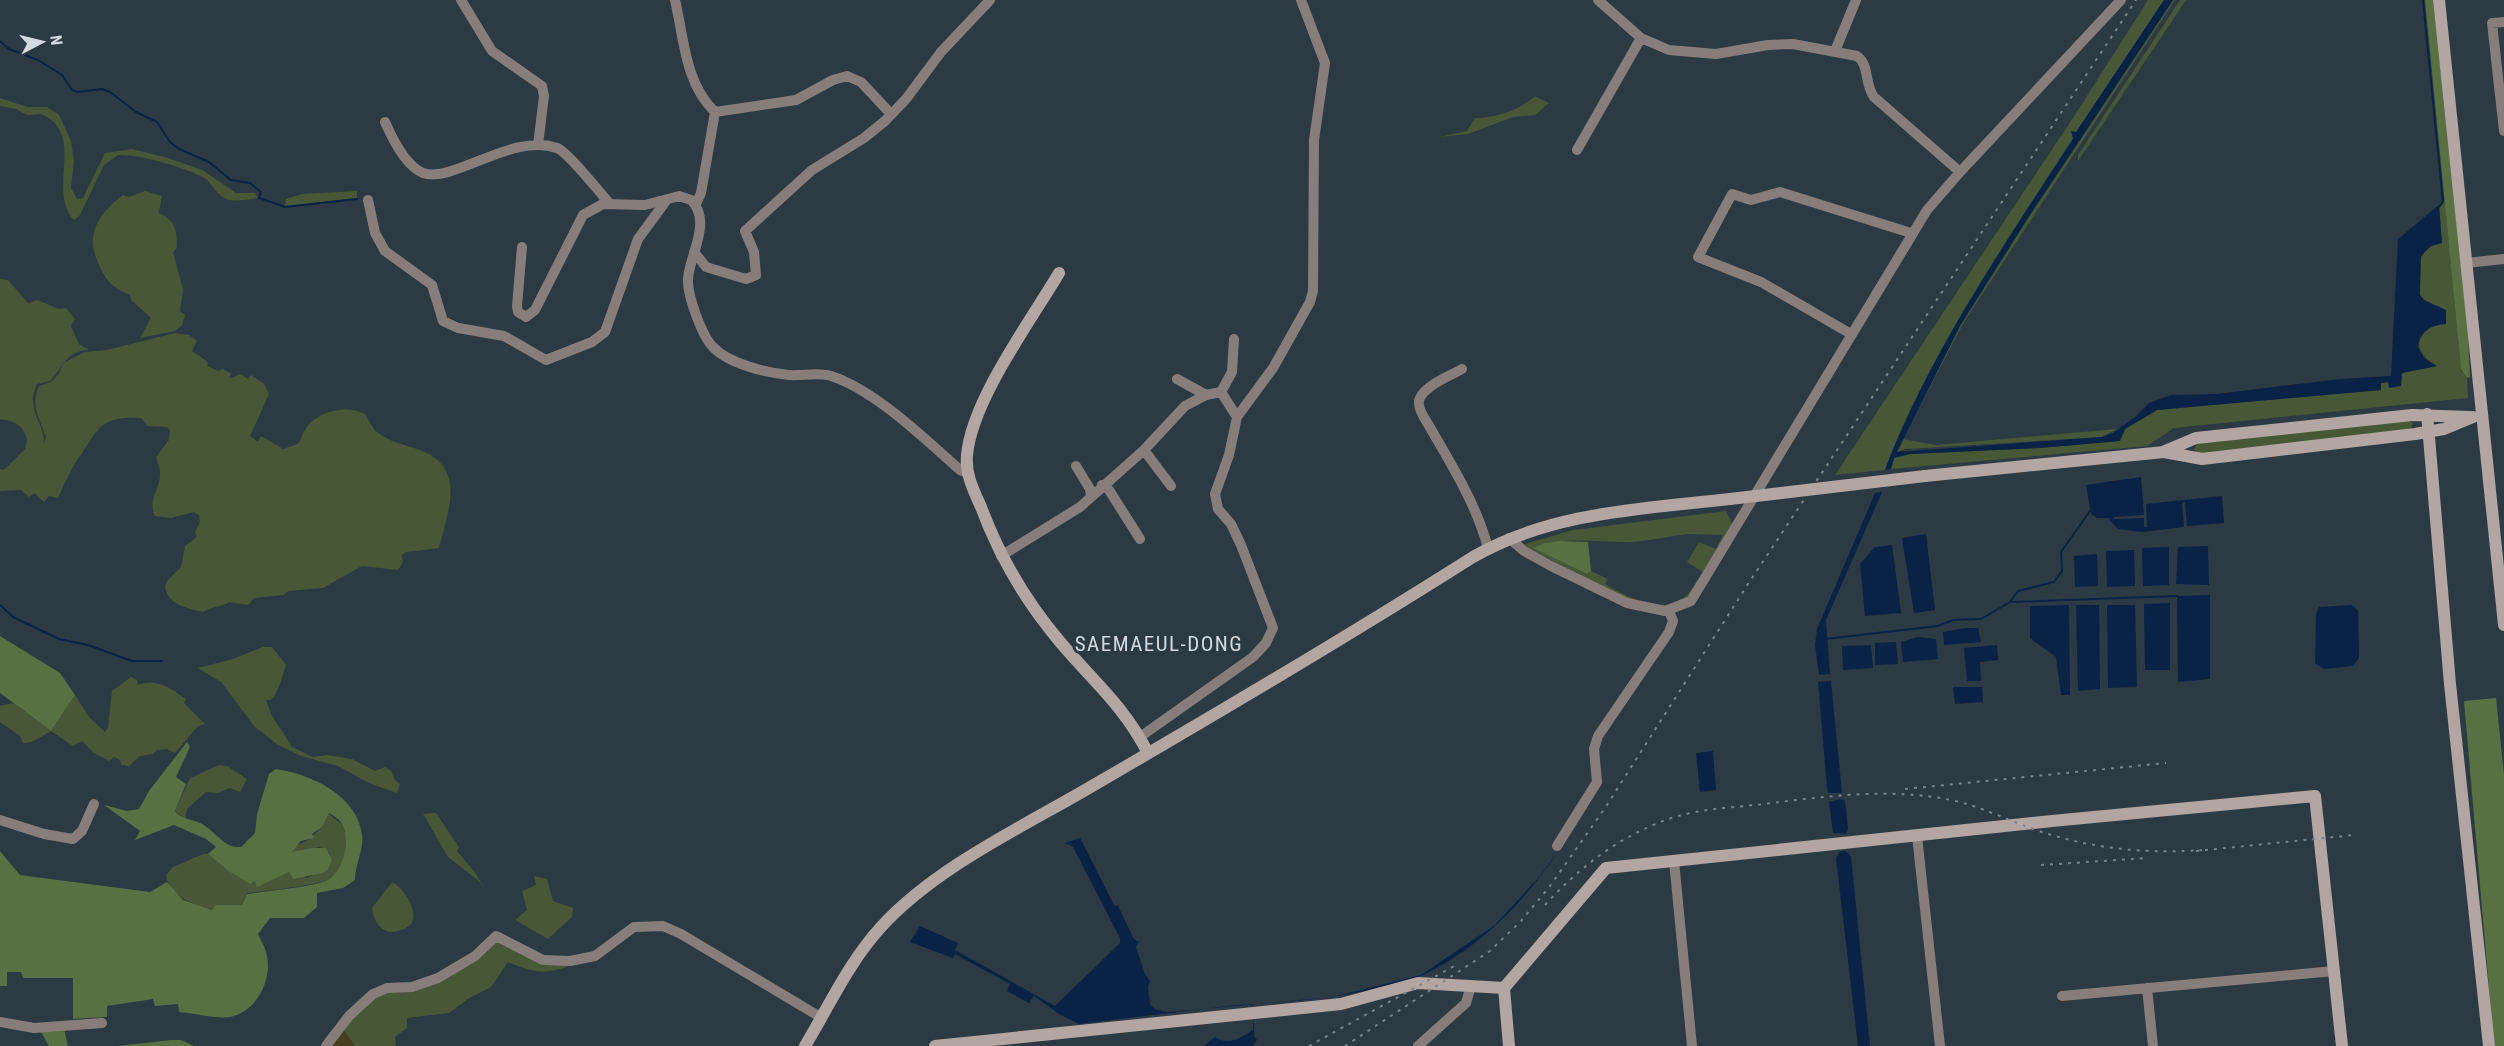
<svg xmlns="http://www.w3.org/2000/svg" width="2504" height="1046" font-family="'Roboto Condensed',sans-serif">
  <rect width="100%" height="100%" fill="#2c3a44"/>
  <!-- green -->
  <path fill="#475837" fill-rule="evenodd" d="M2148 0H2164C2107 86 2052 169 1998 256 1956 325 1913 394 1885 470L1835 475 2073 118Z
    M2173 0H2175L1964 322 1903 439 1936 445 2117 429 2102 437 1906 449 1896 452 1960 326 2028 218Z
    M2180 0H2186L2078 161V155Z
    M1535 96 1549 103 1535 115 1513 117 1468 134 1439 137 1467 131 1475 118C1496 118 1520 110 1535 96Z
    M0 98 27 107H47L59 115 71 141 74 161 71 188 77 199 83 198 105 153 132 149 168 158 202 170 236 193H255L258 198C245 199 229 205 219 194 213 188 210 181 203 177 182 167 140 154 118 155L104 165 80 215 74 220C46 191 87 133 41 114L27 115 16 109 0 106Z
    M145 191 162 196 159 213C176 220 177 232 177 248L173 252 183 290 180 311 185 315 182 325 175 331 140 338 151 318 131 300 130 295C111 287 105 280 97 260 85 232 101 212 123 195L129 197Z
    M357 191V198L285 206 286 199 302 194Z
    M2445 202 2461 369 2467 378 2468 398 2174 428 2147 446 1891 469 1894 458 1910 454 2040 448 2119 441 2125 429 2157 410 2381 390V383L2388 382 2402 373 2436 366C2409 349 2416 328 2446 323L2440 307C2433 305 2422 301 2420 294 2417 284 2418 258 2425 251 2429 246 2436 245 2442 243L2439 207Z
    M0 279 8 280 28 303 37 300 59 309 66 308 75 319 71 326 79 344 89 350C65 351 64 367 50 381L37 384C25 411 44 420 44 443L46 437C40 419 30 406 39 386L51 382 59 374 63 363 85 352 107 350 175 333 189 335 197 341 192 351 208 362 207 366 218 371 223 369 231 374 229 377 232 378 240 374 248 379 251 375 264 384 269 394 250 436 258 442 261 436 283 449 298 444C302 437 305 428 310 423 324 410 348 405 365 414 369 420 372 428 378 433 390 442 403 444 417 449 467 466 449 508 439 548L406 552 402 555 403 562 398 570 362 566 323 588 288 591 284 595 254 598 249 605 229 602C224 607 212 606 203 612 187 608 169 606 165 587L167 581 181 567 185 546 197 537 195 532 200 522 199 515 194 512 171 518 155 516C148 500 158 492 160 477 161 471 158 463 156 457L169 440 170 430 167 427 147 426 141 418C104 416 100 425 82 453 72 467 65 482 58 498L49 496 44 502 34 493 29 497 21 490 0 491V469L4 470 25 449 27 440C24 425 14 421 0 419Z
    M2407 420 2413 423 2410 431 2196 454 2194 449 2198 443Z
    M1726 511 1733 525 1688 599 1659 608 1618 595 1522 545 1573 530ZM1692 534 1723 535 1716 549 1699 542 1687 562 1703 572C1698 579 1693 589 1686 596 1665 617 1625 596 1605 584L1608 579 1591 571 1587 574 1534 548C1562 535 1600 543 1631 542 1651 541 1672 535 1692 534Z
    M263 647H272L286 665C282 677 279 691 271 700H266L271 714 292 747 313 757 327 755 352 759 375 771 385 767 391 771 395 780 400 784 397 793 369 783 338 766 301 756 278 745 254 726 221 682 198 668 233 659Z
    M131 677 137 680 138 685C156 677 172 689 186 699L184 703 205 724 198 726 175 753 167 749 157 750 153 754 140 756 129 766 122 765 119 759 114 757 109 761 94 753 82 741 73 746 51 731 32 742 23 743 20 736 0 722V706L13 703 51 731 75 695 89 717 105 732 108 728 112 691Z
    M219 765 227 766 247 779 240 792 230 788 218 793 206 792 187 809 185 819 175 811 190 778Z
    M328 813 344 826C349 842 346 867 331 878 322 885 263 891 247 893L242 905H216L213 910C194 905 169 896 166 875L173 867 203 854H208L227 870 255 881 289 872 306 878 329 868 332 859 329 852 320 847 292 853 294 847 308 840 322 827Z
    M436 813 459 847 457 851 476 874 486 891 480 882 448 857 423 814Z
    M534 876 547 879 553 901 573 908 572 917 548 939 515 920 527 910 522 891 536 885Z
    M392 882C403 887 418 909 412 922 410 926 405 929 401 930 384 937 374 924 372 908Z
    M498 941 541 962H580C550 974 538 975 508 962L491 987 469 998 449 1013 407 1018V1028L395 1037 396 1046H355L342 1028 377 995 414 988Z"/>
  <!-- forest -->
  <path fill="#597043" d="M2425 0H2433L2468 333 2470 377 2467 378 2461 369Z
    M1560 541 1588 542 1591 571 1587 574 1533 548 1545 543Z
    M0 636 60 673 75 695 51 731 0 693Z
    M2496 698 2504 775V1046H2494L2464 701Z
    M187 742 190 747 176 777 186 784 175 811C181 819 191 819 200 823 215 830 224 849 241 847L255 833 257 814 269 774 276 769C311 774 358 796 362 835 364 850 355 864 355 880L343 888 317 893V907L304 918H270L258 934C261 941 266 948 267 956 272 981 256 1012 230 1017 214 1019 194 1013 179 1012L178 1004 155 1006 153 999 107 1006V1017L73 1019V978H23L21 972H7V986H0V851L20 875 150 892 167 882 183 900 212 910 216 905H242L247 894C264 891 318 887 329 879 340 872 346 855 346 842 346 827 342 820 329 813L322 827 312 834 314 838 301 841 292 852 312 848H326L332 859 329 868 323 873 293 879 289 872 257 887 255 881 250 884 227 870 208 854 216 847 206 839 174 825 135 840 140 831 104 805 127 811 139 809 149 791Z
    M64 1029 68 1046H49L40 1030Z
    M171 1040H181L194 1046H118Z"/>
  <!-- sand -->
  <path fill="#483f1f" d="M342 1028 355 1046H331Z"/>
  <!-- water -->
  <path fill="#0a2245" d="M2164 0H2173L2028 218 1960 326 1897 452 2102 437 2113 433 2135 417 2149 403 2171 395 2217 394 2340 379 2391 376 2398 239 2439 205 2442 243 2431 246 2421 256 2420 295 2424 300 2446 310V324C2431 325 2420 331 2418 347L2424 358 2437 366 2402 373 2401 386 2389 388 2388 382 2381 383V390L2157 410 2125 429 2120 441 2040 448 1910 454 1894 458 1891 469 1885 470C1930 352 2004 245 2073 139L2071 131 2076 132Z
    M2141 477 2144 515 2113 517 2115 519 2144 518V527H2147L2146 504 2222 496 2224 523 2187 526 2185 502 2182 503 2184 527 2142 532 2118 529 2108 518H2097L2091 514 2086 485Z
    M1882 492 1826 620 1830 674 1819 675 1815 645 1817 629 1875 493Z
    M1926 534 1935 610 1914 613 1902 538Z
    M1892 545 1901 613 1865 616 1860 564 1875 547Z
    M2208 546 2209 585 2176 584 2178 547Z
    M2169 547V585L2143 586 2142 548Z
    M2134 550 2135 586 2107 587 2106 551Z
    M2097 554 2098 586 2075 587 2074 556Z
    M2210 595V679L2178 682 2177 596Z
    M2170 603V670H2145L2144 604Z
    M2069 605 2070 695H2061L2056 657 2030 638V606Z
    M2076 605H2099L2100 689 2078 691Z
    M2107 605H2135L2137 687 2108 688Z
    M2352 605 2358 610 2359 658 2353 666 2324 669 2315 663 2316 614 2319 607Z
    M1965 628H1978L1981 642 1944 645 1943 632Z
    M1918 637 1936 639 1938 659 1903 662 1901 642Z
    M1896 642 1898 664 1875 665V643Z
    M1871 645 1873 668 1843 670 1842 646Z
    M1997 645 1998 660 1980 662 1981 681H1967L1964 648Z
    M1831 681 1842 793H1828L1827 788 1818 682Z
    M1953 687H1982L1983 702 1955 704Z
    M1713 751 1716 790 1700 792 1696 753Z
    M1840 799 1845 800 1848 829 1846 834 1833 833 1829 802Z
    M1080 838 1114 905 1118 906 1134 939 1139 942 1136 947 1145 974 1150 981 1148 987 1150 1005 1155 1009 1168 1012 1333 997 1421 975 1495 925 1540 876 1557 853C1524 903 1478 949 1423 975 1413 980 1399 982 1388 985 1343 998 1299 1001 1253 1004L1252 1007 1251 1004 1227 1006 1079 1024 1059 1014 1034 996 1029 1003 1007 991 1010 984 955 954 953 958 910 942 920 926 958 943 955 950 1055 1006 1120 943V938L1073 847 1065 843Z
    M1845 851 1851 856 1870 1046H1858L1836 858 1840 852Z
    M1254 1016V1036L1257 1040 1253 1046H1204L1215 1037C1228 1046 1241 1038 1253 1030Z"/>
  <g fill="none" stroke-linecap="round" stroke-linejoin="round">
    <!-- stream -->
    <path stroke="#0a2245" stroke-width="2" d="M2423 0 2443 202 2439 207
      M0 41 9 49 38 60 62 75 72 90 78 92 102 89 110 92 136 112 157 122 170 142 179 149 209 162 231 180 250 183 261 192 259 198 285 207 357 199
      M2010 602 2177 596
      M0 605 13 617 59 639 88 645 132 661H162
      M1825 639 1938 626 1953 620 1981 619 2010 602 2018 591 2054 582 2062 571 2061 552 2090 511"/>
    <!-- street -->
    <path stroke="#877e7b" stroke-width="10" d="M461 0 492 51 542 86 544 96 538 145
      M675 0C684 38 685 84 715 112L701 193 696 204
      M1598 0 1641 38 1669 50 1716 54 1768 45 1793 44 1857 56C1870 65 1864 84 1874 97L1960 172
      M2504 22 2492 23 2504 131
      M1835 51 1856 0
      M715 112 796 100 833 80 847 76 861 82 891 114
      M385 122C392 138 406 166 423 173 452 184 513 132 557 148 568 152 600 193 610 204
      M1577 150 1641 38
      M368 200 375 233 385 251 432 285 443 321 458 328 504 336 546 360 592 342 605 332 638 239 666 201
      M522 247 517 306 518 312 526 317 535 310 583 215 603 204 645 205 679 196 691 200C713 221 689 256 688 279 687 295 702 336 713 347 729 364 767 373 789 375 803 376 817 372 831 376 875 390 926 440 960 470L968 473
      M694 252 706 267 746 279 756 275 754 252 745 231 812 170 864 138 885 121 906 99 941 52 990 0
      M2466 263 2504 259
      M1851 334 1761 282 1698 257 1732 194 1751 200 1780 192 1911 233
      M1462 369C1450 376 1426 385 1420 398 1416 405 1424 418 1428 424 1451 464 1476 503 1488 548
      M1177 379 1206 395
      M1221 392 1232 372 1234 339
      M1144 450 1171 486
      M1076 466 1090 489 1091 496
      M1102 485 1109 490 1140 539
      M1509 538 1524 551 1551 566 1627 603 1665 611 1691 601 1927 210 1960 172 2121 0
      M1001 556 1080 507 1144 450 1185 406 1206 395 1221 392 1237 417
      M1140 737 1253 657 1266 643 1273 628 1241 545 1231 524 1218 509 1215 494 1229 455 1237 417 1273 368 1310 302 1313 291 1314 140 1325 63 1301 0
      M0 820 44 834 73 839 82 831 94 804
      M1917 836 1940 1046
      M1557 846 1597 782 1594 749 1598 736 1669 632 1673 621 1669 611
      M1674 861 1692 1046
      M2147 988 2153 1046
      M2062 996 2334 971
      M0 1022 34 1028 102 1023
      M326 1046 349 1016 373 994 387 988 412 987 438 978 475 956 496 936 543 960 570 961 595 956 634 927 663 926 681 934 822 1018
      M1418 1046 1466 1003 1471 986"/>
    <!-- secondary -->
    <path stroke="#b3a5a1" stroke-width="12" d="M2439 0 2504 625
      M1059 273C1030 322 972 400 967 455 965 474 974 491 981 507 1000 558 1026 602 1061 643 1094 682 1124 706 1148 753
      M2427 414 2450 684 2489 1046
      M2165 451 2196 438 2412 415 2470 417
      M1925 476 2164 452 2202 459 2415 434 2444 429 2473 417
      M805 1046C829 1006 849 962 881 927 938 865 1027 825 1099 782 1225 709 1350 635 1473 557 1551 512 1642 509 1730 499
      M935 1046 1341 1004 1418 983 1504 988
      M1509 1046 1504 988 1606 868 2052 821 2315 796 2342 1046"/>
    <!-- rail -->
    <path stroke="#7a858e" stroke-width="2" stroke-dasharray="3 6" stroke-linecap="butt" d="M1905 789 2166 763
      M2196 851 2354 835
      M2041 865 2148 858
      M1545 905C1577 870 1613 841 1658 823 1688 810 1723 808 1756 805 1820 797 1887 787 1951 800 1984 807 2013 823 2045 833 2096 849 2149 854 2202 850
      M1309 1046 1458 964
      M1345 1046 1490 951 1521 921 1550 886 1605 808 1748 584 2136 0"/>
    <!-- secondary-bridge -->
    <path stroke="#b3a5a1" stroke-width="12" d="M1730 499 1925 476"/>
  </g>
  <g text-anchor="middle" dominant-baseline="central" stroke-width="6" stroke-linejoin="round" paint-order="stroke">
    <!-- quarter labels -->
    <g font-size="21" letter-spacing="1.5" fill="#d2dbe1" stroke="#2c3a44">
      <text x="1159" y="644">SAEMAEUL-DONG</text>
    </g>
  </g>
  <!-- north arrow -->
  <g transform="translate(42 42) rotate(83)" stroke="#2c3a44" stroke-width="4.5" paint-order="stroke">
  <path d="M0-4.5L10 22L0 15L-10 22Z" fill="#d2dbe1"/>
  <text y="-9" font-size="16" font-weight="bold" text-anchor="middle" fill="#d2dbe1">N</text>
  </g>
</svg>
